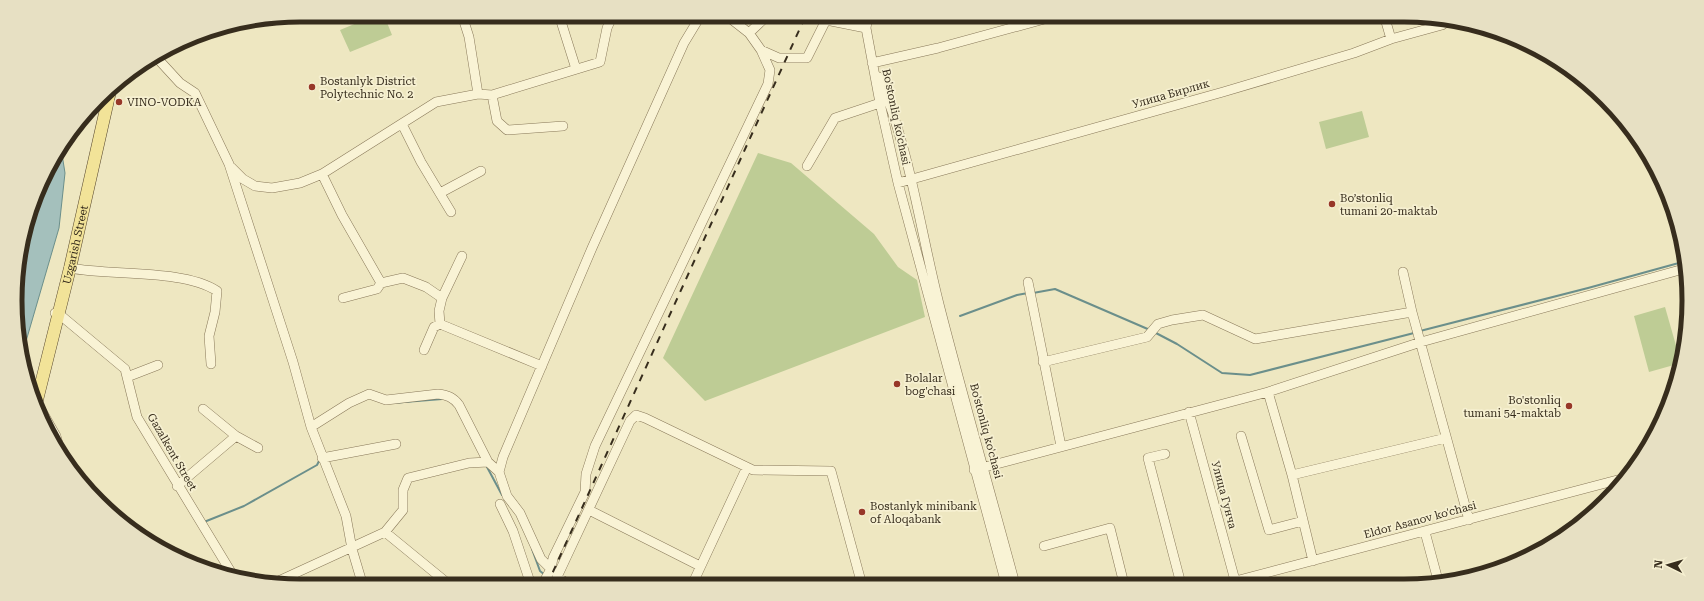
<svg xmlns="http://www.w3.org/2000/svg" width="1704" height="601" font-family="'Roboto Serif',serif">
  <rect width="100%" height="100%" fill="#eee7c1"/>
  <!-- green -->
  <path fill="#becc95" d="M376 15H384L392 35 350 52 340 30Z
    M1362 111 1369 137 1326 149 1319 122Z
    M758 153 791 163 874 234 898 267 917 280 925 317 705 401 663 358Z
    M1665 307 1681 363 1649 372 1634 316Z"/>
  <!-- water -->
  <path fill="#a4c0bc" stroke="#6b8f8b" d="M61 148 65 173 59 228 22 355 16 319 17 263 45 174Z"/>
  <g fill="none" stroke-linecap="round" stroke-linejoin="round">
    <!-- stream -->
    <path stroke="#6b8f8b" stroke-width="2" d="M1033 293 1055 289 1150 330
      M960 316 1017 295 1028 293
      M1420 331 1588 288 1686 261
      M1154 332 1177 344 1222 373 1250 375 1414 333
      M392 403 442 399
      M487 467 502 495
      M204 522 244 506 317 465 319 461
      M532 549 540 571 545 575
      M554 582 560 585"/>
    <!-- minor casing -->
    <g stroke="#887859" stroke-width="10">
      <path id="minor" d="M462 15 469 37 478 94
        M559 15 576 69
        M868 15 866 28 880 103 898 183 1006 584
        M1384 15 1391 39
        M749 33 768 15
        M761 50 779 58H807L826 20 866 28
        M157 58 180 83 195 93 229 164 293 362 311 427 346 516 352 549 363 586
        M872 63 938 48 1059 15
        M879 77C910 149 920 229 939 304 963 398 990 491 1015 584
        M492 95 497 121 507 130 563 126
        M402 124 421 162 451 212
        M807 166 835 118 880 103
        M231 167 243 179 255 186 272 188 300 183 322 174 436 102 478 94 492 95 600 62 607 28 613 15
        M322 174 342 215 381 283 403 278 426 287 442 298 462 256
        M898 183 1223 92 1354 53 1391 39 1442 25 1448 21
        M440 193 481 171
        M70 268C111 276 184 269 217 291L215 312 209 336 211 364
        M1403 272 1412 312 1469 520
        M1028 282 1061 446
        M343 298 377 289 381 283
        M55 313 59 314 125 369 137 417 234 577
        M440 324 542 366
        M424 350 434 327 440 324 439 311 442 298
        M1043 362 1147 337 1158 324 1172 320 1203 315 1255 339 1412 312
        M127 377 158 365
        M1268 392 1292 475 1313 561
        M40 408 56 436 61 454
        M203 409 236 436 258 448
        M1189 412 1236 584
        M311 427 349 403 369 394 386 400 438 394C447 395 453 397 459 405L488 462 499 472
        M1241 436 1269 530 1303 521
        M1165 454 1148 458 1181 584
        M322 458 396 444
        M974 470 1268 392 1421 342 1687 268
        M1292 475 1446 438
        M177 486 236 436
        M500 504 513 531 531 585
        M589 510 700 566
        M385 532 451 586
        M1425 532 1439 584
        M1044 546 1110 528 1124 584
        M551 569 553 558 585 492 586 474 595 446 768 84 770 70 761 50 749 33 726 15
        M274 583 385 532 403 510V490L408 478 469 463 488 462
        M1224 584 1621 479
        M542 585 551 569 541 559 520 513 507 496 499 472 503 457 592 248 684 43 701 15
        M570 585 557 577 630 421 636 415 645 418 753 470 831 471 862 585
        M692 585 747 467"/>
    </g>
    <!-- major casing -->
    <g stroke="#55452d" stroke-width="13">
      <g id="major">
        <path id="s1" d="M37 400 70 268 111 87"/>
      </g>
    </g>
    <!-- minor -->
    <use href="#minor" stroke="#f9f3d5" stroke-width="9"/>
    <!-- major -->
    <use href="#major" stroke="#f2e398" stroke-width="12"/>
    <!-- rail -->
    <path stroke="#372d1d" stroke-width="2" stroke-dasharray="7 7" stroke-linecap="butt" d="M547 585 806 15"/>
  </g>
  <!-- markers -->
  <g fill="#973728" stroke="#f6f0d1" stroke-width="1.5">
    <circle cx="312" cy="87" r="4"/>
    <circle cx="119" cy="102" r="4"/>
    <circle cx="1332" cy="204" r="4"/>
    <circle cx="897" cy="384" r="4"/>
    <circle cx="1569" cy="406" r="4"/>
    <circle cx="862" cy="512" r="4"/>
  </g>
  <g text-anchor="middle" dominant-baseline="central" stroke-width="3.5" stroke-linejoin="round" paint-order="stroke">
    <!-- poi labels -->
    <g font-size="11" fill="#372d1d" stroke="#f6f0d1" text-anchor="start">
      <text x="320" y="81">Bostanlyk District<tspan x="320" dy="13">Polytechnic No. 2</tspan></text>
      <text x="127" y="102">VINO-VODKA</text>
      <text x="1340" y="198">Bo’stonliq<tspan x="1340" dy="13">tumani 20-maktab</tspan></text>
      <text x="905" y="378">Bolalar<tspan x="905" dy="13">bog'chasi</tspan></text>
      <text x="1561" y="400" text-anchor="end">Bo'stonliq<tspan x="1561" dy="13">tumani 54-maktab</tspan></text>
      <text x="870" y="506">Bostanlyk minibank<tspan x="870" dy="13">of Aloqabank</tspan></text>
    </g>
    <!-- street labels -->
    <g font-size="11" fill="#372d1d" stroke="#f6f0d1">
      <text transform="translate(1171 94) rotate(-16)">Улица Бирлик</text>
      <text transform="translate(896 117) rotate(78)">Bo'stonliq ko'chasi</text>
      <text stroke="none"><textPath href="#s1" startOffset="160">Uzgarish Street</textPath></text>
      <text transform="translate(986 431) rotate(75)">Bo'stonliq ko'chasi</text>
      <text transform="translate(172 452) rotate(60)">Gazalkent Street</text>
      <text transform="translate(1224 495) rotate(75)">Улица Гунча</text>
      <text transform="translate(1420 520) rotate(-15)">Eldor Asanov ko'chasi</text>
    </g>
  </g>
  <!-- crop -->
  <path d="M0 0H1704V601H0ZM300 22H1404A278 278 0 0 1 1682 300V301A278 278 0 0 1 1404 579H300A278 278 0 0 1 22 301V300A278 278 0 0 1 300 22Z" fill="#e7e0c3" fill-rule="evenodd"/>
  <path fill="none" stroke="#372d1d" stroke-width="5" d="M300 22H1404A278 278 0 0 1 1682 300V301A278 278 0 0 1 1404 579H300A278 278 0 0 1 22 301V300A278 278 0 0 1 300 22Z"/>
  <!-- north arrow -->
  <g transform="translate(1668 565) rotate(275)" stroke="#f6f0d1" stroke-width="3" paint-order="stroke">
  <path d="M0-3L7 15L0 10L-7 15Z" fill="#372d1d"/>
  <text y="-6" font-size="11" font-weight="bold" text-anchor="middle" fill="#372d1d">N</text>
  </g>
</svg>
